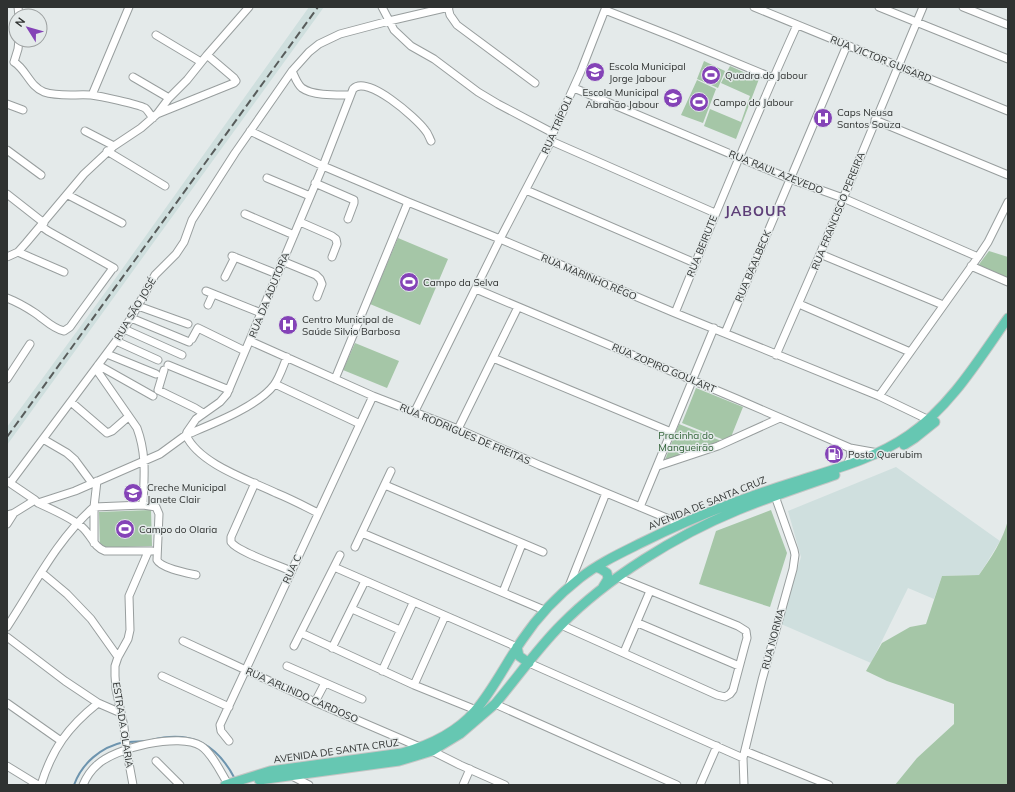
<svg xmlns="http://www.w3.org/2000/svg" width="1015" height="792" font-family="Mulish,sans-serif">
  <rect width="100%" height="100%" fill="#e4eaea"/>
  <!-- built -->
  <path fill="#cfdfde" d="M309 7H324L7 445V427L115 279Z
    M896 467 1000 541 986 564 979 575 942 576 934 599 908 588 871 663 781 624 801 557 788 511Z"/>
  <!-- green -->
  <path fill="#a5c6a7" d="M704 61 725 71 718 88 697 79Z
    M730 66 759 79 736 139 704 126 710 109 741 122 750 96 721 83Z
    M697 80 716 89 703 123 681 115Z
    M398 238 448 259 420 325 370 304Z
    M989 251 1008 257V280L977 267Z
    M355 343 399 361 387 388 343 370Z
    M696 388 743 407 729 442 682 423Z
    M679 424 724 442 665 460Z
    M151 510 152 546 100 548 99 512Z
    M771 510 787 553 770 607 699 584 716 531Z
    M1008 520V785H895L917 758 954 724V704L887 681 866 671 882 643 910 627 926 624 942 576 979 575C991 558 1003 540 1008 520Z"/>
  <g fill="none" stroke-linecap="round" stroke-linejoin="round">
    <!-- stream -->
    <path stroke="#6d94ae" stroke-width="2" d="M152 740C191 730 217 744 235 779
      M128 742 148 741
      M74 785C82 763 101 747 124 742"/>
    <!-- minor casing -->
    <g stroke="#989e9e" stroke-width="9">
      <path id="minor" d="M18 7 19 16
        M382 7 394 30 411 46 434 59 478 92 498 104 553 133
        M448 7 450 15 457 25 535 83
        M754 7 1008 111
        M879 7 1008 59
        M963 7 1008 25
        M605 10 676 38 773 78
        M156 35 201 62
        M14 62C26 69 30 87 44 92 59 97 76 94 91 95 100 96 137 104 145 108 148 110 150 115 153 118
        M14 62 18 49 19 40
        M292 71C295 77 297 84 302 88 313 96 337 95 350 95
        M133 77 169 98
        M574 88 790 179 843 198 978 257
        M92 95 129 7
        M7 104 23 110
        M157 114 169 98 187 80 207 55 249 7
        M875 120 1008 175
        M85 131 114 146
        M250 131 323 166 408 202 500 239 675 313 879 396 929 420
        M551 141 715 213
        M7 150 41 175
        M107 151 165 186
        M267 178 310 196
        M315 183 354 200V203L348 219
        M526 190 695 263
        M7 194 44 223
        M68 195 122 223
        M245 214 294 235
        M300 222 332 236 336 239 337 244 332 257
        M41 226 48 231 114 268
        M18 252 64 272
        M820 254 943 305
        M232 256 277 274
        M7 257 18 252 26 243 84 174 114 146 141 128 157 114 234 83 236 81 234 78 207 55
        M282 261 316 275 320 279 322 284 317 297
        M971 266 1008 282
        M225 277 235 257
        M476 289 737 399 850 448 878 453
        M206 291 261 313
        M7 298C17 302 26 307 35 313 44 319 53 329 64 331L70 327 80 313 113 268
        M799 304 910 352
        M208 305 213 294
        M138 306 188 324
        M675 313C714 217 754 120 797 25
        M131 318 189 342
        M124 329 182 355
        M725 333 847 45
        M192 339 198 328 245 351
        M116 341 158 360
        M250 341 373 396 458 429 539 465 681 524
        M107 354 156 374
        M776 355 820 254 923 7
        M287 357C283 366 280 377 274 385 257 407 212 424 186 435 199 464 249 480 276 493 291 499 304 506 318 513
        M493 358 671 432
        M98 365 153 396
        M168 365 229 390
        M96 369 137 428C147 455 144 478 143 505
        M164 370 158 390 195 408 203 413
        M7 379 30 344
        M335 379 408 202
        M275 384 360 424
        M879 396 978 257 988 242 1008 202
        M71 402 107 433 112 431 128 417
        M415 411 500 239 551 141 553 133 581 71 606 7
        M458 429 518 307
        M43 439 67 453 75 460 92 483
        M847 465 851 456 850 448
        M658 466 718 446 780 418
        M7 481 35 500
        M10 483 116 341 131 318 155 275 176 254 184 242 192 220 235 153 292 71 309 52 319 44 340 34 389 21 449 7
        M255 483 231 537V542C238 552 278 565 291 571
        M385 485 543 552
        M38 503C51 509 75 519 84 529 92 537 94 547 105 551H152
        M94 507 143 505 156 507 159 514 157 560C161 568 187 573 196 575
        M640 507 714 328
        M7 515 14 513 35 500 38 503 75 491 160 454 186 435 187 432 196 419 220 402 227 394 323 166 353 89C367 74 416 118 425 130 428 133 429 137 431 141
        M7 524 14 513
        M362 533 544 610
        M94 543V507L97 481
        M355 547 391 471
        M334 567 517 647
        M42 573 67 594 91 619 118 657
        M569 586 606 493
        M503 592 522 544
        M352 609 400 630
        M638 623 739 666
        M561 625 717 695 725 697 730 694 733 690 745 645 747 638 746 631 738 626 617 577
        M7 627C34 586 57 539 94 507
        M301 633 414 685 476 710
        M7 637 65 681 98 703
        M183 641 315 702 422 748
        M294 646 340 555
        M332 648 365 581
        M624 652 650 591
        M529 663 743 758
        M287 666 362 699
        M382 671 413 603
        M162 676 229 707
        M414 685 445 616
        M315 702 325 683
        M7 703 61 741
        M495 704 677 785
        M229 741 221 731 220 725 373 396
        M432 751 460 765 505 785
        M745 751 829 785
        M156 761 180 785
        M7 766 38 785
        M290 775 309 785
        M41 785C52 749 68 727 98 703L121 713
        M83 785C86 778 91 770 97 765 114 748 180 732 201 746 212 753 221 773 228 784
        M133 785 126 747 124 727 116 689 115 676V666L118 657 128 639 130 630 129 596 148 552
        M463 785 470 769
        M700 785 717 746
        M744 785 743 758 762 680 793 569 795 555 794 550 775 496"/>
    </g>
    <!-- major casing -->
    <g stroke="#c5c6c5" stroke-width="11">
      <path id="major" d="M904 445 915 438 935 422
        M596 567 601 569 607 573 608 579 603 587
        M517 647 519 656 529 663
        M259 780 399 761 419 755 432 751 460 734 495 704C517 678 537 649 561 625 607 578 677 535 738 510 770 497 803 486 835 475
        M225 785 270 771 402 753C430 745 456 733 475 711 493 690 506 663 522 640 538 616 557 596 580 578 599 563 621 553 643 542 691 518 740 499 791 483 831 470 873 460 909 435 951 406 979 359 1008 318"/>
    </g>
    <!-- minor -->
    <use href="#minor" stroke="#fff" stroke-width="7"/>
    <!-- major -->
    <use href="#major" stroke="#66c7b2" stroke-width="9"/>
    <!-- rail -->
    <path stroke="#585c5b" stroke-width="2" stroke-dasharray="8 4" stroke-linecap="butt" d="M7 437 318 7"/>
  </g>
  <!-- icons -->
  <defs>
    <g id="school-disc" transform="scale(1)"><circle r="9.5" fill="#8443b7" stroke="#e4eaea"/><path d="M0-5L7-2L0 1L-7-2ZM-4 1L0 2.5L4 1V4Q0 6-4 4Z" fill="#fff"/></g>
    <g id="stadium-disc" transform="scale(1)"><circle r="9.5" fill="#8443b7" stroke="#e4eaea"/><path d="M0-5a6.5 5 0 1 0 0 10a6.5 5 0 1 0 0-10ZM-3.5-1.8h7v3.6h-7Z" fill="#fff"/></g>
    <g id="hospital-disc" transform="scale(1)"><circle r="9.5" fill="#8443b7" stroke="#e4eaea"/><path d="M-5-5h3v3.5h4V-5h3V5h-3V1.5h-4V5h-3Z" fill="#fff"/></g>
    <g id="fuel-disc" transform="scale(1)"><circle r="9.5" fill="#8443b7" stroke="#e4eaea"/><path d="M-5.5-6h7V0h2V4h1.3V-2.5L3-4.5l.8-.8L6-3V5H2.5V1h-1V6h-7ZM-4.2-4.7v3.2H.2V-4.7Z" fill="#fff"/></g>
  </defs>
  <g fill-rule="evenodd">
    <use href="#school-disc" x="595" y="72"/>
    <use href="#stadium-disc" x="711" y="75"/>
    <use href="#school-disc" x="673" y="98"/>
    <use href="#stadium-disc" x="699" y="102"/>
    <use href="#hospital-disc" x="823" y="118"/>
    <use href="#stadium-disc" x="409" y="282"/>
    <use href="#hospital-disc" x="288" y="325"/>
    <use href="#fuel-disc" x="834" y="454"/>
    <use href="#school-disc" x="133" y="493"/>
    <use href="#stadium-disc" x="125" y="529"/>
  </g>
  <g text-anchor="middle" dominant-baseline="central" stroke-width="3" stroke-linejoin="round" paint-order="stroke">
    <!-- street labels -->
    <g font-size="10" fill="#2f3231" stroke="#e4eaea">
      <text transform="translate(881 59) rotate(22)">RUA VICTOR GUISARD</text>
      <text transform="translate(557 125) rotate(-66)">RUA TRÍPOLI</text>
      <text transform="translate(776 172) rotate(22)">RUA RAUL AZEVEDO</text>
      <text transform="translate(838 211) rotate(-68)">RUA FRANCISCO PEREIRA</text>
      <text transform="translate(702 246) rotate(-68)">RUA BEIRUTE</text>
      <text transform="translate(753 266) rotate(-67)">RUA BAALBECK</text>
      <text transform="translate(589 277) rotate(23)">RUA MARINHO RÊGO</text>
      <text transform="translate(269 295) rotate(-68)">RUA DA ADUTORA</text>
      <text transform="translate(135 309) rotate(-59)">RUA SÃO JOSÉ</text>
      <text transform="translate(664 368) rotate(23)">RUA ZOPIRO GOULART</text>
      <text transform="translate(465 434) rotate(23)">RUA RODRIGUES DE FREITAS</text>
      <text transform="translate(707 503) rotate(-22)">AVENIDA DE SANTA CRUZ</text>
      <text transform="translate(292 569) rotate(-65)">RUA C</text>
      <text transform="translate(773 639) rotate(-75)">RUA NORMA</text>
      <text transform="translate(302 695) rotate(24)">RUA ARLINDO CARDOSO</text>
      <text transform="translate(123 725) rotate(81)">ESTRADA OLARIA</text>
      <text transform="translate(336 751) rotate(-8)">AVENIDA DE SANTA CRUZ</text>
    </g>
    <!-- poi labels -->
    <g font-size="10" fill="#2f3231" stroke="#e4eaea" text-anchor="start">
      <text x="609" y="66">Escola Municipal<tspan x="609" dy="12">Jorge Jabour</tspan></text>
      <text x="725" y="75">Quadra do Jabour</text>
      <text x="659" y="92" text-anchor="end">Escola Municipal<tspan x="659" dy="12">Abrahão Jabour</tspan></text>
      <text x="713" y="102">Campo do Jabour</text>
      <text x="837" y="112">Caps Neusa<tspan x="837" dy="12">Santos Souza</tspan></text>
      <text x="423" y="282">Campo da Selva</text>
      <text x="302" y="319">Centro Municipal de<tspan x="302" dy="12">Saúde Silvio Barbosa</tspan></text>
      <text x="848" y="454">Posto Querubim</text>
      <text x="147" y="487">Creche Municipal<tspan x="147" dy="12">Janete Clair</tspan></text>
      <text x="139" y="529">Campo do Olaria</text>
    </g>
    <!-- park labels -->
    <g font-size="10" fill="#326338" stroke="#e4eaea">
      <text x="686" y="435">Pracinha do<tspan x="686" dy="12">Mangueirão</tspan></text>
    </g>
    <!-- district labels -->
    <g font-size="14" font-weight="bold" letter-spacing="1" fill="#5d3e78" stroke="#e4eaea">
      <text x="756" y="211">JABOUR</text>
    </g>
  </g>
  <!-- border -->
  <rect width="1015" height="792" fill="none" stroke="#2f3231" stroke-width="16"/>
  <!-- north arrow -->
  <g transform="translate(28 28) rotate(307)"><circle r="19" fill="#e4eaea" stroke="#9ca0a0"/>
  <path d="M0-3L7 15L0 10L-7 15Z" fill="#8443b7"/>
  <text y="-6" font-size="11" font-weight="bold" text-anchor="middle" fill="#2f3231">N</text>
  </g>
</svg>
